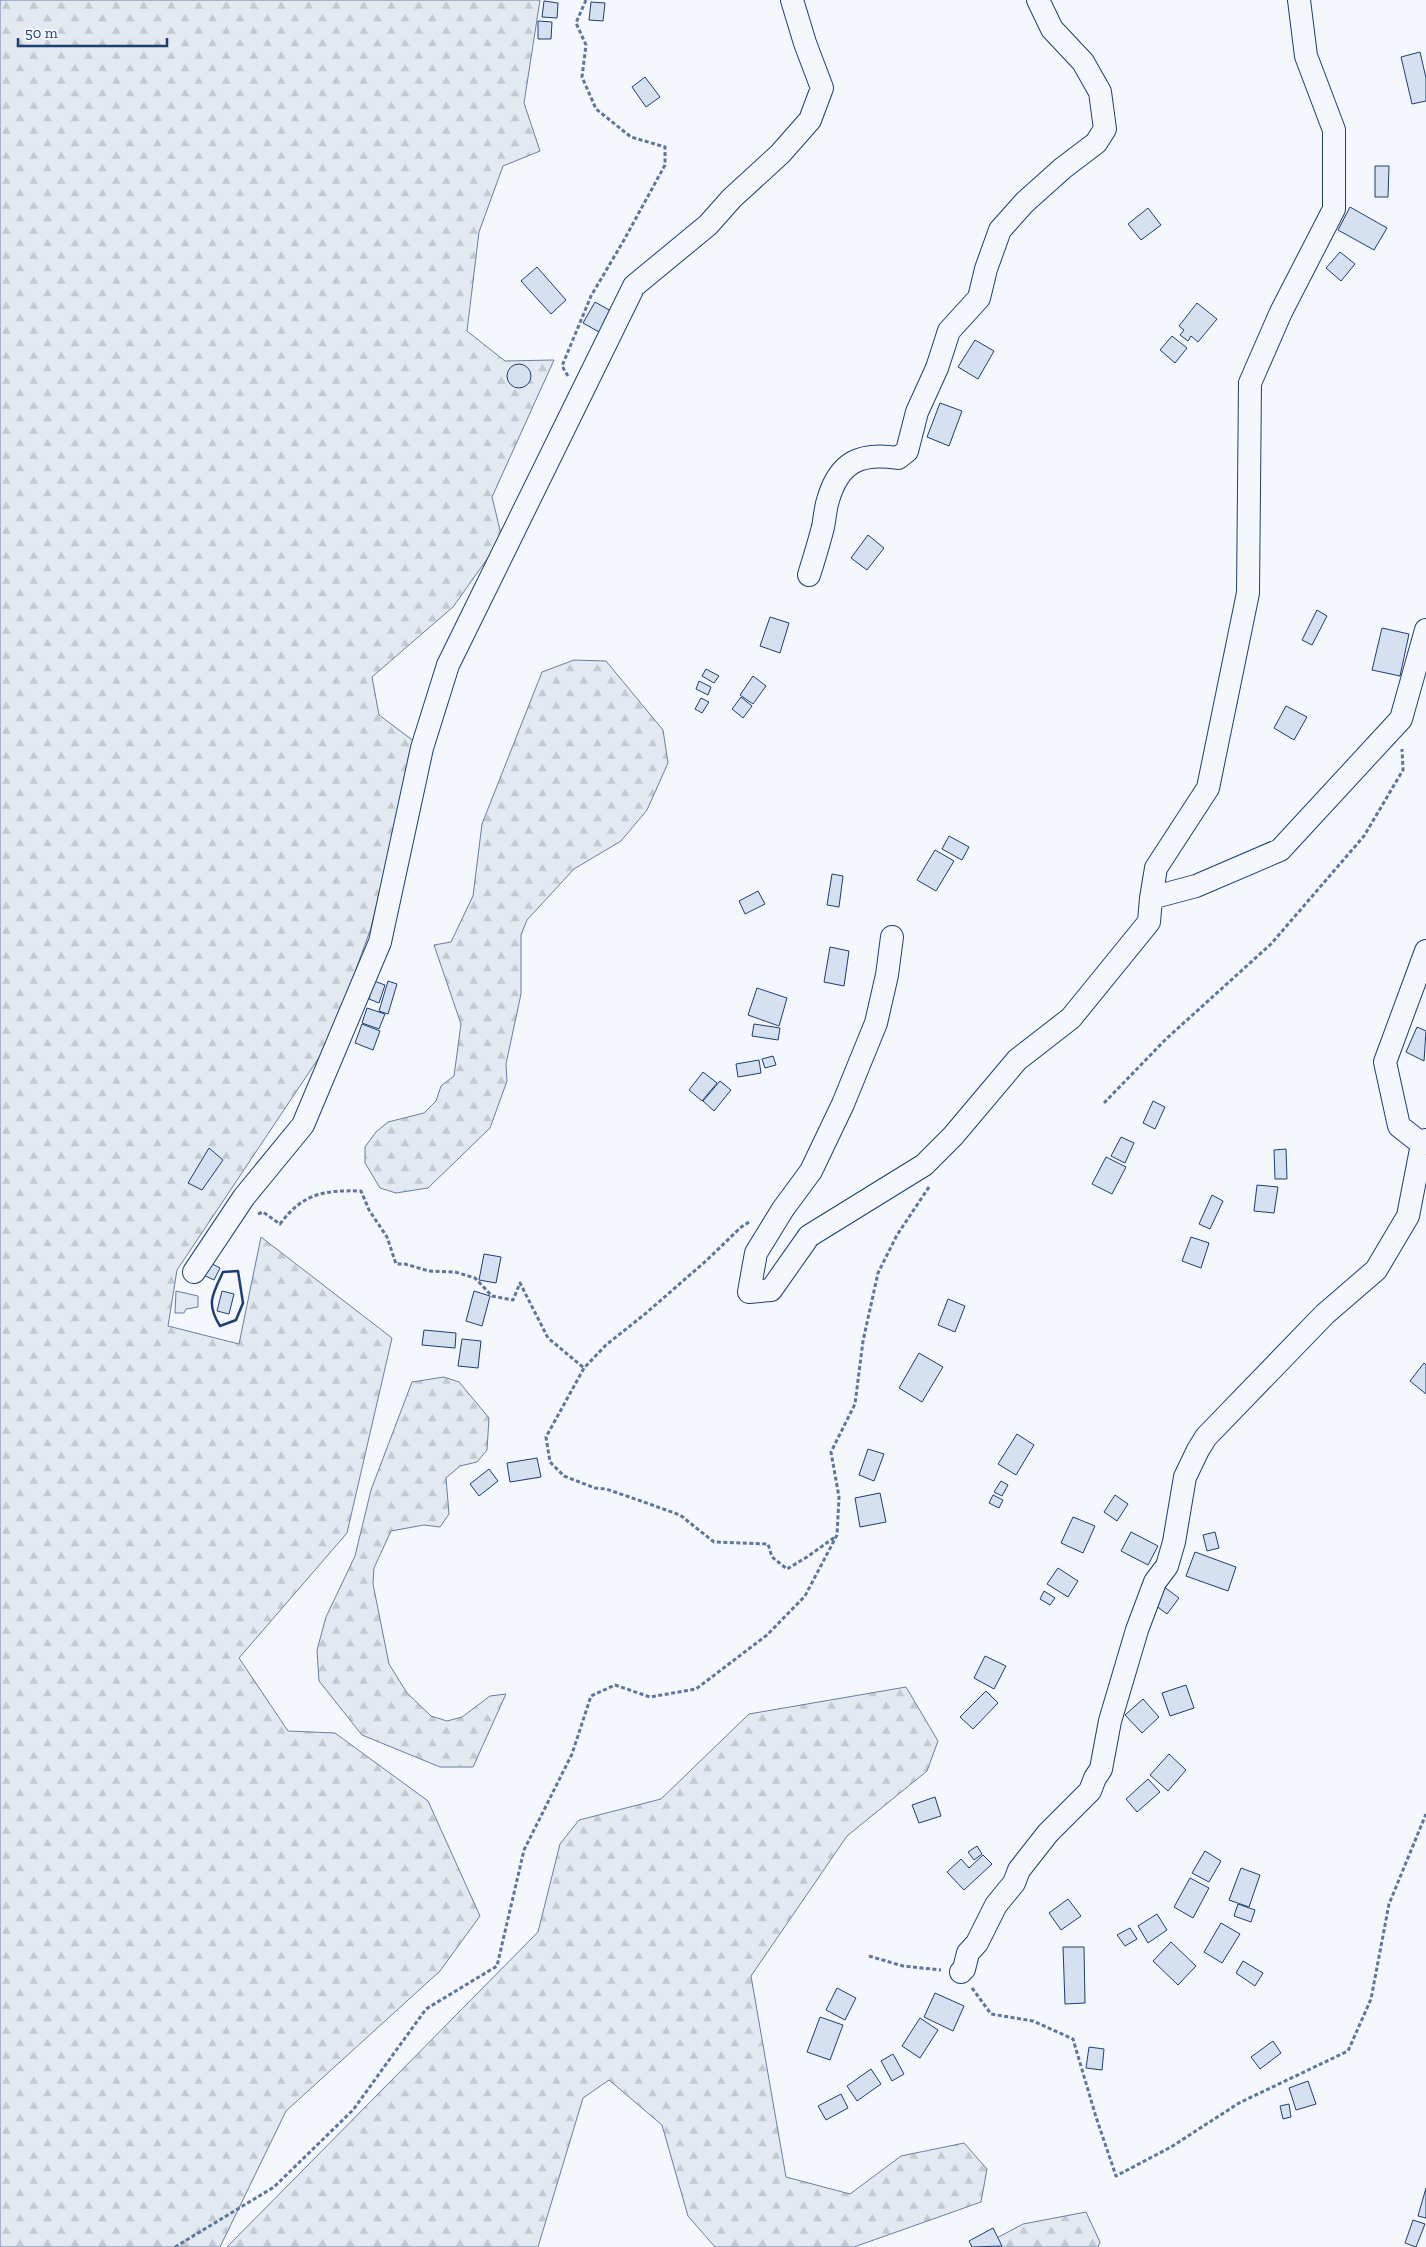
<svg xmlns="http://www.w3.org/2000/svg" width="1426" height="2247" font-family="'Zilla Slab',serif">
  <defs>
    <pattern id="forest-firs" width="22" height="20" patternUnits="userSpaceOnUse" patternTransform="scale(1.25)"><rect width="22" height="20" fill="#e3e9f0"/><path d="M5 1l3.5 6h-7zM16 11l3.5 6h-7z" fill="#c2c9d1"/></pattern>
  </defs>
  <rect width="100%" height="100%" fill="#f4f7fb"/>
  <!-- forest -->
  <path fill="url(#forest-firs)" stroke="#687fa3" d="M0 0H540L524 103 540 151 503 166 479 232 467 331 505 361 554 360 492 497 502 538 453 607 372 677 379 715 415 742 371 928 330 1041 177 1270 168 1326 239 1344 261 1237 392 1338 347 1533 239 1658 288 1731 335 1733 428 1801 480 1916 440 1971 286 2111 220 2247H0Z
    M574 660 606 661 663 730 668 763 647 810 621 841 574 869 527 920 521 935V994L506 1064 507 1081 490 1128 428 1188 396 1193 380 1188 365 1163V1147L376 1132 388 1122 424 1113 436 1101 441 1086 454 1076 461 1024 434 945 451 942 473 896 482 824 542 672Z
    M444 1377 459 1382 489 1418 487 1450 477 1462 460 1466 446 1478 449 1514 440 1527 424 1525 391 1531 374 1568 373 1584 389 1664 407 1693 431 1716 447 1721 462 1717 490 1696 506 1694 473 1767H440L362 1735 319 1681 317 1650 326 1617 355 1556 371 1490 412 1382Z
    M906 1687 938 1741 927 1771 847 1836 751 1976 786 2177 850 2194 901 2156 964 2143 987 2169 981 2202 854 2247H715L688 2216 662 2125 609 2080 583 2098 538 2247H227L538 1932 560 1844 579 1820 661 1799 749 1714Z
    M1086 2212 1100 2242 1098 2247H980L1023 2224Z"/>
  <!-- green -->
  <path fill="#e3e9f0" stroke="#687fa3" d="M176 1291 198 1296V1307L186 1309 184 1313H175Z"/>
  <!-- building -->
  <path fill="#d5e0f0" stroke="#1d3f73" d="M544 1 558 3 557 18 542 17Z
    M591 2 605 3 603 21 589 20Z
    M538 21 552 22 551 39H538Z
    M1420 52 1426 78V101L1412 104 1401 57Z
    M645 77 660 97 646 107 632 87Z
    M1375 166H1389L1388 197H1375Z
    M1350 207 1387 228 1374 250 1338 230Z
    M1148 208 1161 225 1141 240 1128 224Z
    M1340 252 1355 264 1341 281 1326 268Z
    M537 267 566 300 551 314 521 281Z
    M595 302 611 311 599 332 583 323Z
    M1197 303 1217 319 1198 342 1191 336 1188 341 1180 335 1184 330 1179 326Z
    M1172 336 1187 348 1175 363 1160 350Z
    M975 340 994 351 978 379 958 367Z
    M507 376a12 12 0 1 1 24 0a12 12 0 1 1-24 0Z
    M940 403 962 411 949 446 927 437Z
    M868 535 884 548 867 570 851 558Z
    M1317 610 1327 616 1312 645 1302 640Z
    M770 617 789 623 780 653 760 646Z
    M1382 628 1409 634 1400 676 1372 670Z
    M706 669 719 676 714 683 702 676Z
    M753 676 766 686 753 704 740 695Z
    M699 681 711 687 708 695 696 689Z
    M741 697 752 706 743 718 732 709Z
    M701 698 709 702 702 713 695 709Z
    M1286 706 1307 717 1294 740 1274 728Z
    M949 836 969 847 962 860 942 849Z
    M935 850 954 861 936 891 917 880Z
    M832 874 843 876 839 907 827 905Z
    M758 891 765 904 745 914 739 901Z
    M830 947 849 951 844 986 824 982Z
    M374 981 385 985 379 1003 369 999Z
    M388 981 397 984 388 1014 379 1011Z
    M757 988 787 998 779 1026 748 1015Z
    M367 1008 385 1014 379 1029 362 1023Z
    M362 1024 380 1031 373 1050 355 1043Z
    M754 1024 780 1028 778 1040 752 1036Z
    M1417 1027 1426 1031 1424 1061 1406 1052Z
    M773 1056 776 1065 765 1068 762 1059Z
    M759 1060 761 1073 738 1077 736 1064Z
    M703 1072 717 1083 702 1101 689 1090Z
    M720 1081 731 1090 714 1111 703 1101Z
    M1153 1101 1165 1107 1155 1129 1143 1123Z
    M1121 1137 1134 1143 1125 1163 1111 1156Z
    M209 1148 223 1160 202 1190 188 1183Z
    M1286 1149 1287 1179H1275L1274 1150Z
    M1106 1157 1126 1167 1112 1194 1092 1184Z
    M1257 1185 1278 1187 1274 1213 1254 1211Z
    M1212 1195 1223 1201 1210 1229 1199 1224Z
    M1191 1237 1209 1243 1201 1268 1182 1261Z
    M484 1254 501 1257 496 1283 479 1280Z
    M205 1260 220 1268 214 1280 199 1273Z
    M222 1291 234 1294 229 1314 217 1311Z
    M474 1291 490 1296 482 1326 466 1321Z
    M948 1299 965 1306 955 1332 938 1325Z
    M424 1330 456 1333 455 1348 422 1345Z
    M462 1339 481 1341 478 1368 458 1366Z
    M919 1353 943 1367 922 1402 899 1388Z
    M1424 1363 1426 1365V1394L1410 1381Z
    M1017 1434 1034 1445 1016 1475 998 1464Z
    M868 1449 884 1454 874 1481 859 1475Z
    M537 1458 541 1477 510 1482 507 1463Z
    M489 1469 498 1481 479 1496 470 1484Z
    M1001 1481 1008 1485 1002 1496 994 1492Z
    M880 1493 886 1522 860 1527 855 1498Z
    M993 1495 1003 1500 999 1508 989 1503Z
    M1115 1495 1128 1504 1117 1521 1104 1512Z
    M1073 1517 1095 1526 1083 1553 1061 1543Z
    M1131 1532 1158 1546 1148 1565 1121 1551Z
    M1215 1532 1219 1548 1207 1551 1203 1535Z
    M1195 1552 1236 1567 1228 1591 1186 1576Z
    M1058 1568 1078 1581 1068 1597 1047 1584Z
    M1163 1586 1179 1598 1167 1614 1151 1602Z
    M1044 1591 1055 1598 1050 1605 1040 1599Z
    M985 1656 1006 1666 994 1689 974 1678Z
    M1186 1685 1194 1708 1170 1716 1162 1693Z
    M986 1691 998 1703 973 1729 960 1717Z
    M1143 1699 1159 1717 1142 1733 1125 1715Z
    M1169 1754 1186 1770 1168 1791 1150 1775Z
    M1148 1779 1160 1792 1137 1812 1126 1799Z
    M935 1797 941 1816 919 1823 912 1805Z
    M977 1846 982 1854 974 1860 968 1852Z
    M1205 1851 1221 1861 1209 1882 1192 1873Z
    M983 1855 992 1864 964 1890 947 1872 961 1859 969 1868Z
    M1241 1868 1260 1875 1249 1907 1229 1900Z
    M1190 1878 1209 1888 1193 1918 1174 1907Z
    M1068 1899 1081 1916 1061 1930 1049 1913Z
    M1238 1904 1255 1910 1251 1922 1234 1916Z
    M1157 1914 1167 1930 1148 1943 1138 1926Z
    M1221 1923 1240 1934 1222 1963 1204 1952Z
    M1130 1928 1137 1939 1125 1946 1117 1935Z
    M1171 1942 1196 1966 1178 1985 1153 1961Z
    M1063 1947H1084L1085 2003 1065 2004Z
    M1243 1961 1263 1973 1255 1986 1236 1973Z
    M837 1988 856 1998 845 2020 826 2010Z
    M935 1993 964 2006 953 2031 924 2017Z
    M820 2017 843 2025 830 2060 807 2052Z
    M920 2018 938 2030 920 2058 902 2046Z
    M1273 2041 1281 2053 1260 2069 1251 2057Z
    M1089 2047 1104 2049 1102 2070 1086 2068Z
    M893 2054 904 2074 892 2081 881 2061Z
    M871 2069 881 2084 857 2101 847 2086Z
    M1308 2081 1316 2104 1296 2110 1289 2088Z
    M841 2094 848 2108 826 2120 818 2106Z
    M1289 2104 1291 2117 1283 2119 1280 2106Z
    M1426 2188V2218L1418 2216Z
    M1413 2220 1425 2224 1416 2247 1405 2243Z
    M993 2228 1002 2246 972 2247 969 2241Z"/>
  <g fill="none" stroke-linecap="round" stroke-linejoin="round">
    <!-- minor casing -->
    <g stroke="#1d3f73" stroke-width="24">
      <path id="minor" d="M1299 0 1306 56 1334 130V209L1281 312 1250 383 1248 593 1208 788 1156 868 1151 898 1196 886 1280 850 1401 719 1426 630
        M809 575C814 559 819 543 823 527 825 518 825 509 828 500 839 462 860 452 898 458L907 451 917 412 937 368 949 331 979 298 986 269 1000 230 1025 202 1063 168 1096 143 1105 129 1100 92 1083 62 1052 29 1038 0
        M892 937 887 975 876 1023 843 1104 811 1171 783 1209 756 1253 749 1292 771 1290 809 1236 924 1165 953 1136 1017 1060 1071 1018 1149 922 1151 898
        M1426 951 1385 1062 1399 1126 1422 1144 1426 1140
        M194 1272 244 1197 303 1125 380 942 422 748 448 665 634 286 708 225 732 198 780 154 810 120 822 88 805 43 792 0
        M961 1972 964 1969 968 1953 977 1943 996 1905 1014 1883 1019 1870 1048 1833 1090 1791 1095 1778 1101 1769 1110 1721 1137 1630 1155 1582 1167 1566 1174 1542 1185 1477 1198 1450 1206 1437 1325 1314 1376 1270 1408 1216 1422 1144"/>
    </g>
    <!-- path -->
    <path stroke="#5e769c" stroke-width="3" stroke-dasharray="4 2.5" stroke-linecap="butt" d="M568 376 562 366 591 296 624 240 665 165V147L631 137 596 109 582 77 586 45 576 23 586 0
      M1104 1103 1166 1039 1271 944 1364 836 1403 770 1402 749
      M258 1214 263 1212 280 1224C303 1193 324 1190 361 1191L369 1210 387 1237 396 1264H405L429 1271 455 1272 475 1278 492 1296 513 1300 520 1283 548 1338 584 1368
      M749 1222 740 1228 707 1260 645 1314 606 1345 584 1368 546 1437 550 1462 564 1476 595 1488 606 1489 641 1501 680 1515 714 1542 768 1544 772 1557 787 1569 807 1557 835 1537
      M869 1956 903 1966 941 1970
      M972 1988 991 2014 1033 2021 1073 2039 1096 2117 1116 2176 1171 2147 1239 2103 1348 2051 1371 1999 1389 1904 1426 1814
      M175 2247 274 2187 353 2110 426 2009 497 1966 524 1850 572 1754 591 1696 615 1685 650 1697 696 1689 767 1635 805 1596 837 1535 839 1497 831 1452 855 1404 863 1341 878 1273 897 1235 929 1187"/>
    <!-- minor -->
    <use href="#minor" stroke="#f4f7fb" stroke-width="22"/>
    <!-- wall -->
    <path stroke="#1d3f73" stroke-width="2.5" d="M238 1271 243 1303 236 1320 220 1326C206 1304 212 1295 223 1272Z"/>
  </g>
  <!-- scale -->
  <path d="M18 38v8h149v-8" fill="none" stroke="#1d3f73" stroke-width="2.5"/>
  <text x="25" y="38" font-size="15" fill="#1d3f73" stroke="#f4f7fb" stroke-width="4" paint-order="stroke">50 m</text>
</svg>
